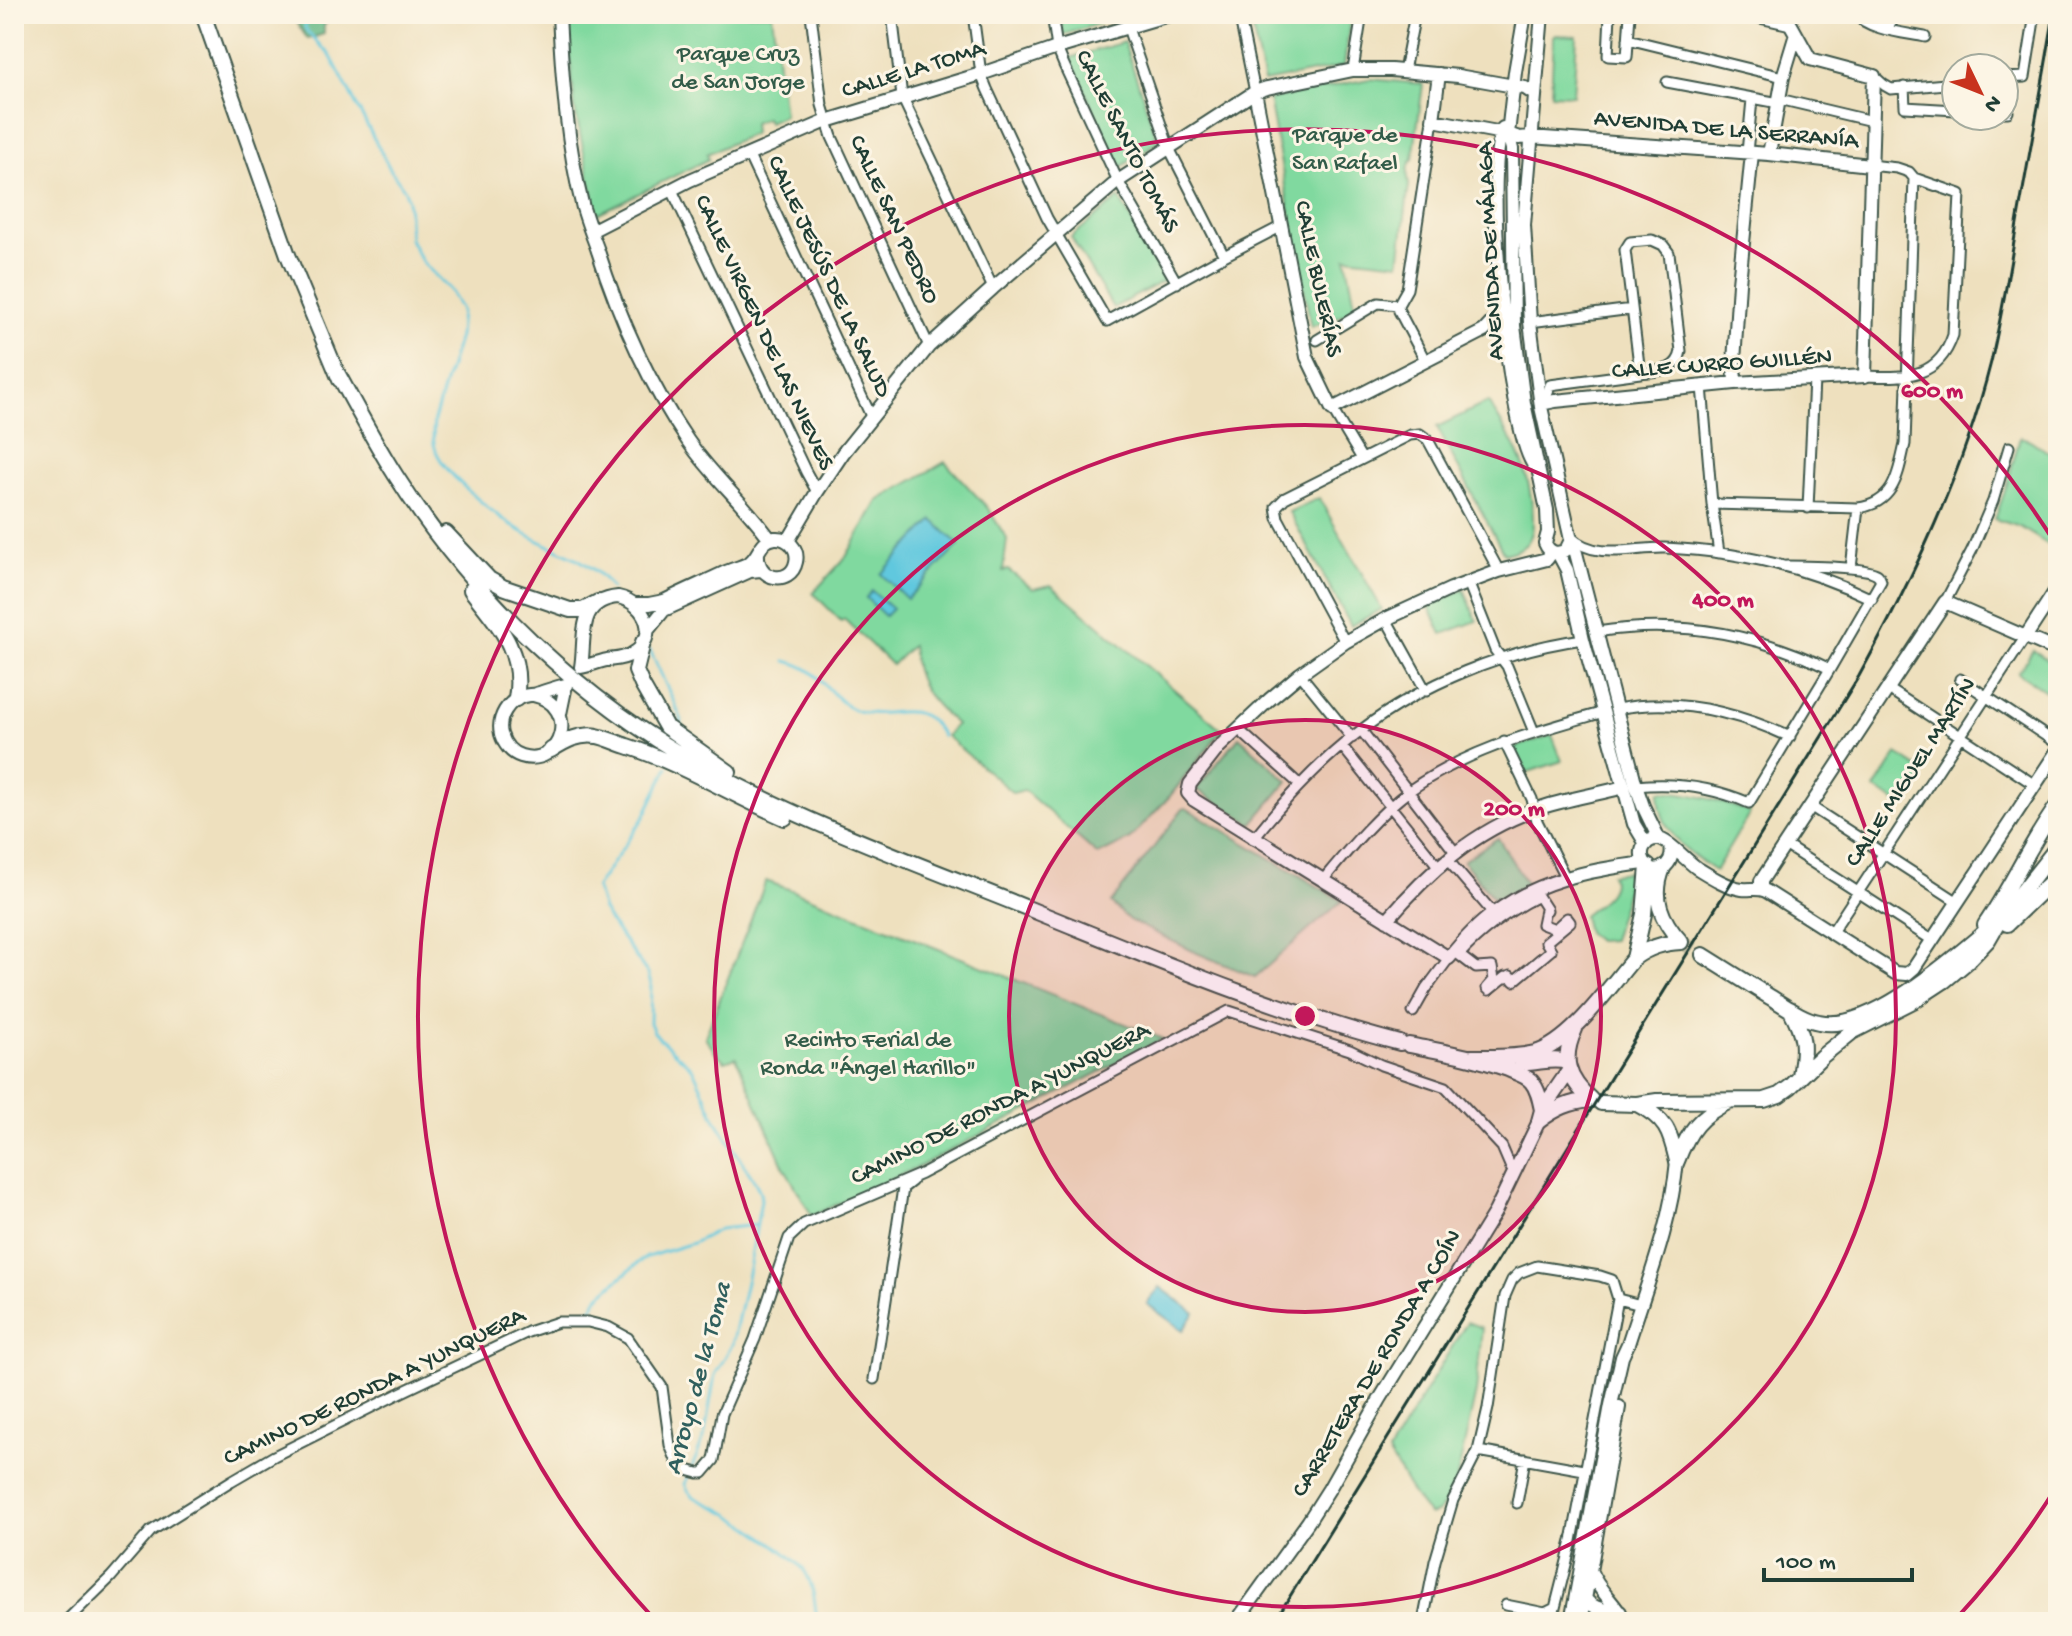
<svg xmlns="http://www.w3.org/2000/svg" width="2072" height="1636" font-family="'Gochi Hand',sans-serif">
  <rect width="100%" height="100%" fill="#fcf5e5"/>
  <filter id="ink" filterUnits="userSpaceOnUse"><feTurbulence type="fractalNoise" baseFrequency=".0125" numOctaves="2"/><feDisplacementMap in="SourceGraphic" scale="16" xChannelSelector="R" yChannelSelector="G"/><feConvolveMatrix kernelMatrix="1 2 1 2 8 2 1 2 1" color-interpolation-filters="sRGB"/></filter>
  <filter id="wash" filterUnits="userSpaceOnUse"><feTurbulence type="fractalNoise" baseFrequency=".006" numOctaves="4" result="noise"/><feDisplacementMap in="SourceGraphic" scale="32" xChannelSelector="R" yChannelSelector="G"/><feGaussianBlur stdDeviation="1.8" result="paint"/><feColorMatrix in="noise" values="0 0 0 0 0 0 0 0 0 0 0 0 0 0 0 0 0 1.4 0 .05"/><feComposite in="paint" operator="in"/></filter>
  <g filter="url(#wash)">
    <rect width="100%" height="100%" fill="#eee0be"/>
    <!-- green -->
    <path fill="#80d99f" stroke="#508b6a" stroke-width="2" d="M566 14H772L784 115 768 122 766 118 753 123 754 133 707 154 709 159 597 214 575 110Z
      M1060 14H1116L1117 18 1063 35Z
      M1249 14H1351L1344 66 1264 82Z
      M1554 35 1577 36 1573 95 1551 94Z
      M1124 42 1158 141 1120 168 1070 58Z
      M1369 79 1423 84 1413 159C1406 166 1407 176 1409 185L1399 263 1346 257 1356 310 1311 327 1269 99Z
      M1119 198 1165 280 1113 308 1071 237Z
      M1488 402C1499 420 1512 438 1520 457 1528 474 1538 522 1530 538 1525 549 1515 551 1504 554L1437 427Z
      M2020 437 2030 440 2058 459V551L2020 527 1995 519 2006 488Z
      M945 462 987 507 1007 539 1003 571 1008 570 1033 589 1051 585 1222 730 1170 796 1130 839 1098 855 1024 790 1013 793 946 736 956 724C928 699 914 683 912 645L892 665 844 619 841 621 813 593 846 557 878 501Z
      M1319 498 1382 609 1351 626 1289 512Z
      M1464 589 1477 621 1442 634 1428 604Z
      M2033 650 2058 666V699L2018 673Z
      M1552 735 1562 761 1525 773 1513 748Z
      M1239 737 1288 781 1252 824 1196 789Z
      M1897 754 1925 772 1903 806 1875 789Z
      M1660 791C1693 793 1720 800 1750 813L1715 871C1688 854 1655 827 1660 791Z
      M1186 808 1342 901 1255 977 1197 953 1129 920 1111 903 1183 809Z
      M1498 838 1527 885 1497 903 1463 861Z
      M1627 872 1628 886 1612 940 1597 941 1587 932 1583 916C1595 905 1620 892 1611 874Z
      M766 881 794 891 1163 1039 922 1165 812 1216 783 1165 736 1057 725 1061 715 1052 705 1037Z
      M1467 1322 1482 1328 1476 1392 1456 1482 1447 1502 1438 1512 1430 1515C1417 1506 1399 1469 1388 1453Z
      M1497 1612 1545 1620 1557 1615 1556 1622H1495Z"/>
    <!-- forest -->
    <path fill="#68b986" stroke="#447b5d" stroke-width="2" d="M297 14H332L324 26V34L308 39 293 18Z"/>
    <!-- water -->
    <path fill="#61c8de" stroke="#408289" stroke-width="2" d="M933 520 959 545 907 599 881 574Z
      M872 591 892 609 885 616 866 598Z
      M1160 1287 1195 1313 1183 1330 1147 1304Z"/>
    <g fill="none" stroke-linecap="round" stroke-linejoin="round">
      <!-- stream -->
      <path stroke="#61c8de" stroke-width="3" d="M311 14 306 20 305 28 309 34 330 55 390 169 405 190 408 200 410 239 417 253 424 264 450 290 461 310 459 336 434 420C433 430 432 441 436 451 447 478 502 521 528 535 557 552 591 558 611 588
        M650 650 681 718V730
        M786 661C794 663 803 666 810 671 827 683 837 704 858 711 891 721 919 694 942 736
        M668 767 644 817 596 887 603 910 611 923 648 974 651 984 650 1023 654 1032 661 1040 693 1069 717 1122 755 1182 760 1192 761 1200 750 1264 732 1345 715 1375 704 1438 685 1484C691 1500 703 1501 718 1508 736 1517 791 1554 803 1569 814 1583 815 1604 817 1622
        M590 1311 598 1297 638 1263 647 1257 693 1243 720 1229 757 1225"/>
    </g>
  </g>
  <g filter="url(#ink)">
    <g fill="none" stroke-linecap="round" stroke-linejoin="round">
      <!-- primary-tunnel -->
      <path stroke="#c5bfa2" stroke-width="14" stroke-dasharray="14 7" stroke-linecap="butt" d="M1681 942 1703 955"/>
      <!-- street casing -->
      <g stroke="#3e5549" stroke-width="13">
        <path id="street" d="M811 14 822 105 832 137 929 346
          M892 14 902 97 993 288
          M973 14 981 74 987 89 1047 218 1107 321 1224 256 1282 226
          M1052 14 1057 48 1064 65 1118 181 1177 283
          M1125 14 1128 28 1169 148 1224 256
          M1239 14 1255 92
          M1610 14 1608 56 1627 57 1630 14
          M1742 14 1791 25
          M1856 14C1867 30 1906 33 1925 37
          M1881 25 1891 23 1899 14
          M1628 39 1783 77
          M1353 70 1362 14
          M1404 71 1415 14
          M1874 76 1884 85 1891 89 1956 83
          M2004 78 2025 77 2035 14
          M1667 82 1779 103
          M1904 87 1905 107 1956 110
          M1779 99 1872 121
          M2004 112H2008
          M1747 153 1752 99
          M748 154 871 416
          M672 190 806 472 817 492
          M1652 240 1663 245 1669 253 1681 351C1678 372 1657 371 1640 373L1625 250 1630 242Z
          M1530 322 1632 309
          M1317 340 1378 303 1398 305
          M1425 360 1399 311 1398 305 1407 289 1409 277 1433 120
          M1865 376C1905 377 1938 380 1953 335L1960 194 1914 178 1909 172 1897 168 1870 165
          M1702 386 1712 504 1719 553
          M1545 403 1550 385 1640 373
          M1332 409 1362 459
          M1712 504 1858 508C1895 503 1898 474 1905 444L1914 178
          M1808 508 1814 379
          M1571 537C1595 561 1635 547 1665 548 1738 551 1806 567 1872 599
          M1851 568 1858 508
          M1468 582 1495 650 1507 666 1534 732
          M1945 602 1972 550 1993 501 2009 447
          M1386 619 1426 691
          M1597 632C1678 619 1757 634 1830 669
          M1345 642 1278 518 1276 507 1285 498 1410 435 1420 434 1428 440 1499 571
          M1300 674 1352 738
          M1960 679 2058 744
          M1887 688 2035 785
          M1617 709C1676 697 1736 712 1790 737
          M1238 729 1299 784
          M1361 730 1455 852
          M1504 741 1532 799 1537 821 1565 877
          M1342 746 1438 866
          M1636 786C1676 782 1712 787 1749 803L1830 669 1881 581C1880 579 1880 577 1878 575 1869 566 1803 566 1787 566
          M1810 806 1958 902
          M1253 839C1285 799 1319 762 1360 731 1423 683 1505 650 1583 639
          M1785 845 1932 940
          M1447 859 1493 913
          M1323 880C1349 849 1376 816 1409 791 1468 749 1535 732 1604 712
          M1538 896 1547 910H1545L1542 924 1555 929 1567 918 1570 922 1546 942 1551 950 1514 981 1510 976 1507 978 1505 977 1489 990 1487 988 1494 980 1492 967 1476 968 1459 955C1482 930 1508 911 1538 896Z
          M1832 932 2026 636
          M1413 1012 1426 989 1449 958
          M1618 1299 1641 1305
          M874 1379 903 1188 912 1181
          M1478 1451 1584 1470
          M1517 1503 1525 1459
          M1506 1605 1545 1613 1555 1608 1572 1541 1618 1299
          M65 1622 111 1577 151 1531 231 1481 274 1456 402 1392 528 1332 558 1322H588L608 1327 628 1338 662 1387 670 1445 677 1462 683 1469 698 1473H703L714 1460 722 1414 755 1339 789 1238 804 1224 921 1174 1229 1011 1350 1050 1381 1065 1446 1087 1502 1147 1511 1168 1516 1171
          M1423 1622 1435 1561 1453 1500 1478 1451 1488 1408 1505 1296 1512 1280 1519 1273 1537 1266 1600 1276 1612 1280 1618 1299"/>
      </g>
      <!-- secondary casing -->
      <g stroke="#3e5549" stroke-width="16">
        <path id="secondary" d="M559 14C562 78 567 146 583 208 587 221 592 235 597 248 619 317 647 381 688 441 713 477 745 504 770 539
          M1525 14 1515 72 1508 134 1512 149 1514 326 1524 403 1547 510 1548 532 1545 543C1549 553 1557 555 1566 550L1571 540 1541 407 1530 322 1524 225 1542 14
          M1439 74 1433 120 1508 134 1519 138 1530 137 1769 154 1870 165
          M1255 92 1307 357 1332 409 1484 331 1498 316 1501 293
          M1503 128C1483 172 1507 423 1533 464
          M1769 154 1783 77 1796 34
          M591 231 690 180 827 121 981 74 1057 48 1172 14
          M1735 383 1734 362 1739 283 1752 153
          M1541 407 1545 403 1555 401 1735 383 1865 376 1874 76 1810 59 1785 14
          M788 541 817 492 843 453 929 346 993 288 1118 181 1255 92 1267 88 1353 70H1391L1458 76 1525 88 1534 94
          M1571 543 1576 553 1636 786 1643 806 1659 839
          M1552 552 1547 559 1499 571 1451 589 1386 619 1345 642 1300 674 1269 700 1218 748 1190 784 1188 793 1194 800 1449 958C1462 942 1476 926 1493 914 1538 880 1590 870 1644 863
          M1558 553 1567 570 1583 639 1634 824 1646 844
          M618 597C647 603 660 638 632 654 624 659 615 659 607 660 598 662 590 665 581 667 586 637 576 601 618 597Z
          M636 604H649L664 601C684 591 705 582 726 572 733 569 742 567 749 563 760 556 759 540 775 538 788 537 799 549 796 562 791 586 756 581 758 553
          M647 631 664 610 750 571 761 570
          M2026 636 2058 587
          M533 695C581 705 562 769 521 756 511 753 504 744 501 734 497 718 508 700 524 696 528 695 532 695 536 694 546 691 556 687 566 685L560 714
          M1671 847C1676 868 1650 879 1643 859 1639 849 1647 838 1658 839 1667 839 1688 862 1697 868 1710 876 1727 887 1742 889 1751 890 1758 887 1766 891L1895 973 1907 974 1914 968 2058 750
          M1761 888V881L1945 602 2058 651
          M1387 920C1428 872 1474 831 1534 810 1564 799 1595 795 1624 787
          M1590 1570C1598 1591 1615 1602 1625 1622
          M1584 1595C1588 1609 1606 1610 1620 1612
          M1236 1622 1308 1522 1329 1489 1380 1399 1495 1212 1539 1121
          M1571 1622 1611 1405 1622 1357 1628 1344C1647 1284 1671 1225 1677 1161
          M1581 1622 1619 1407
          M1590 1622 1601 1612 1608 1610"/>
      </g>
      <!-- primary casing -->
      <g stroke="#3e5549" stroke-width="18">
        <path id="primary" d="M203 14 288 255 340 380
          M338 374C357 409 375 443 396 476 473 598 584 703 710 771 811 826 921 865 1027 908 1149 957 1272 1010 1400 1043
          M446 533 489 579 503 587 570 610H583L598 602
          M471 590C498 625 524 651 516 699
          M643 642 636 671 642 685 666 727 729 772
          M551 750C565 741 579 733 597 736 607 738 617 743 627 746 682 764 732 795 785 818
          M1663 868C1651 897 1661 920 1681 942
          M2007 924 2058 875
          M1985 925C2012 886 2030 843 2058 805
          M1703 955C1725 969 1748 983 1770 997 1785 1006 1802 1019 1819 1022 1868 1034 1950 961 1986 931
          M1634 958 1644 914 1648 866
          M1790 1009C1805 1035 1805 1047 1800 1076
          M1575 1029C1561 1059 1567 1078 1591 1100
          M1409 1045C1444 1052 1475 1057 1508 1069 1516 1073 1525 1075 1531 1081 1538 1089 1540 1100 1542 1110
          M1472 1057C1492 1057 1515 1058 1535 1053 1571 1043 1610 986 1634 958 1649 947 1663 943 1681 942
          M1521 1063C1537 1064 1552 1057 1567 1062
          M1601 1103 1637 1104 1657 1101 1764 1100 1779 1095 1790 1087 1821 1057 1852 1032 1915 1000 1944 981 1968 961 1988 940 1999 921 2058 846
          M1637 1104C1666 1119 1670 1131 1677 1161
          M1539 1121 1542 1110 1569 1071
          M1539 1121C1556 1108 1570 1102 1591 1100
          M1677 1161C1689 1130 1699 1116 1730 1101"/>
      </g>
      <!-- street -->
      <use href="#street" stroke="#fff" stroke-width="9"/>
      <!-- secondary -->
      <use href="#secondary" stroke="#fff" stroke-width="12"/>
      <!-- primary -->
      <use href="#primary" stroke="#fff" stroke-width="14"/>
      <!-- rail -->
      <path stroke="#1f3d34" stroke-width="3" d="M1274 1622 1859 676C1914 576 1963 473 1991 362 2002 315 2010 266 2018 218 2030 150 2043 82 2054 14"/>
    </g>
  </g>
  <!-- distance rings -->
  <circle cx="1305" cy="1016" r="296" fill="#c2185b" fill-opacity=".12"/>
  <g fill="none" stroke="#c2185b" stroke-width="4">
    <circle cx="1305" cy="1016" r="296"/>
    <circle cx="1305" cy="1016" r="591"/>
    <path d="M2057 1486A887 887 0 0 1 1954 1621M656 1621A887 887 0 1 1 2057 546"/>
  </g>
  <g text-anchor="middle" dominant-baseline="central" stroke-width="6" stroke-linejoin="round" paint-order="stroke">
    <!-- park labels -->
    <g font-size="24" fill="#325c49" stroke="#fcf5e5">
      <text x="738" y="55">Parque Cruz<tspan x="738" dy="28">de San Jorge</tspan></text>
      <text x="1345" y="136">Parque de<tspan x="1345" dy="28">San Rafael</tspan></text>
      <text x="868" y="1041">Recinto Ferial de<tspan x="868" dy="28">Ronda "Ángel Harillo"</tspan></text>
    </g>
    <!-- street labels -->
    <g font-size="24" fill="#1f3d34" stroke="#fcf5e5">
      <text transform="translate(914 71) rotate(-17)">CALLE LA TOMA</text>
      <text transform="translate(1726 131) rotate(5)">AVENIDA DE LA SERRANÍA</text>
      <text transform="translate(1126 142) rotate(63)">CALLE SANTO TOMÁS</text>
      <text transform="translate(893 220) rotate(65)">CALLE SAN PEDRO</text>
      <text transform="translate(1492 251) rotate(-93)">AVENIDA DE MÁLAGA</text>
      <text transform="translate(828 277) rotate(65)">CALLE JESÚS DE LA SALUD</text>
      <text transform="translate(1317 279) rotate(78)">CALLE BULERÍAS</text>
      <text transform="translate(763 333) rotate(65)">CALLE VIRGEN DE LAS NIEVES</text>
      <text transform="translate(1722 365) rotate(-4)">CALLE CURRO GUILLÉN</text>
      <text transform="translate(1912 773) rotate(-57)">CALLE MIGUEL MARTÍN</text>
      <text transform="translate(1001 1105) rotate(-27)">CAMINO DE RONDA A YUNQUERA</text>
      <text transform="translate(1378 1364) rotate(-59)">CARRETERA DE RONDA A COÍN</text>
      <text transform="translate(375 1388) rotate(-26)">CAMINO DE RONDA A YUNQUERA</text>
    </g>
    <!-- water labels -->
    <g font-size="26" font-style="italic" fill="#30605e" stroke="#fcf5e5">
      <text transform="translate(700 1379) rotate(-75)">Arroyo de la Toma</text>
    </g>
  </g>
  <circle cx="1305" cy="1016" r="12" fill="#c2185b" stroke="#fcf5e5" stroke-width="4"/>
  <g font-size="24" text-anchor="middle" font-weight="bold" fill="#c2185b" stroke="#fcf5e5" stroke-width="6" stroke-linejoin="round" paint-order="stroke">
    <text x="1932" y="397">600 m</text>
    <text x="1723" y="606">400 m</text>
    <text x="1514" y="815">200 m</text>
  </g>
  <!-- margin -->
  <rect width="2072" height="1636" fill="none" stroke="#fcf5e5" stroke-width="48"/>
  <!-- north arrow -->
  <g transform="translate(1980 92) rotate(133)"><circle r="38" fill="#fcf5e5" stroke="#a4ab9e" stroke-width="2"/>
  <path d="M0-6L14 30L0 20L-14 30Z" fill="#c8321e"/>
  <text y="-12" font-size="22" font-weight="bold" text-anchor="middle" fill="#1f3d34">N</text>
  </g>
  <!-- scale -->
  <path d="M1764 1568v12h148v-12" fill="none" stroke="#1f3d34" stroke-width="4"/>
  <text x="1776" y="1568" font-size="24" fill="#1f3d34" stroke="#fcf5e5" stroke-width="6" paint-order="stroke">100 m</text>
</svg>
